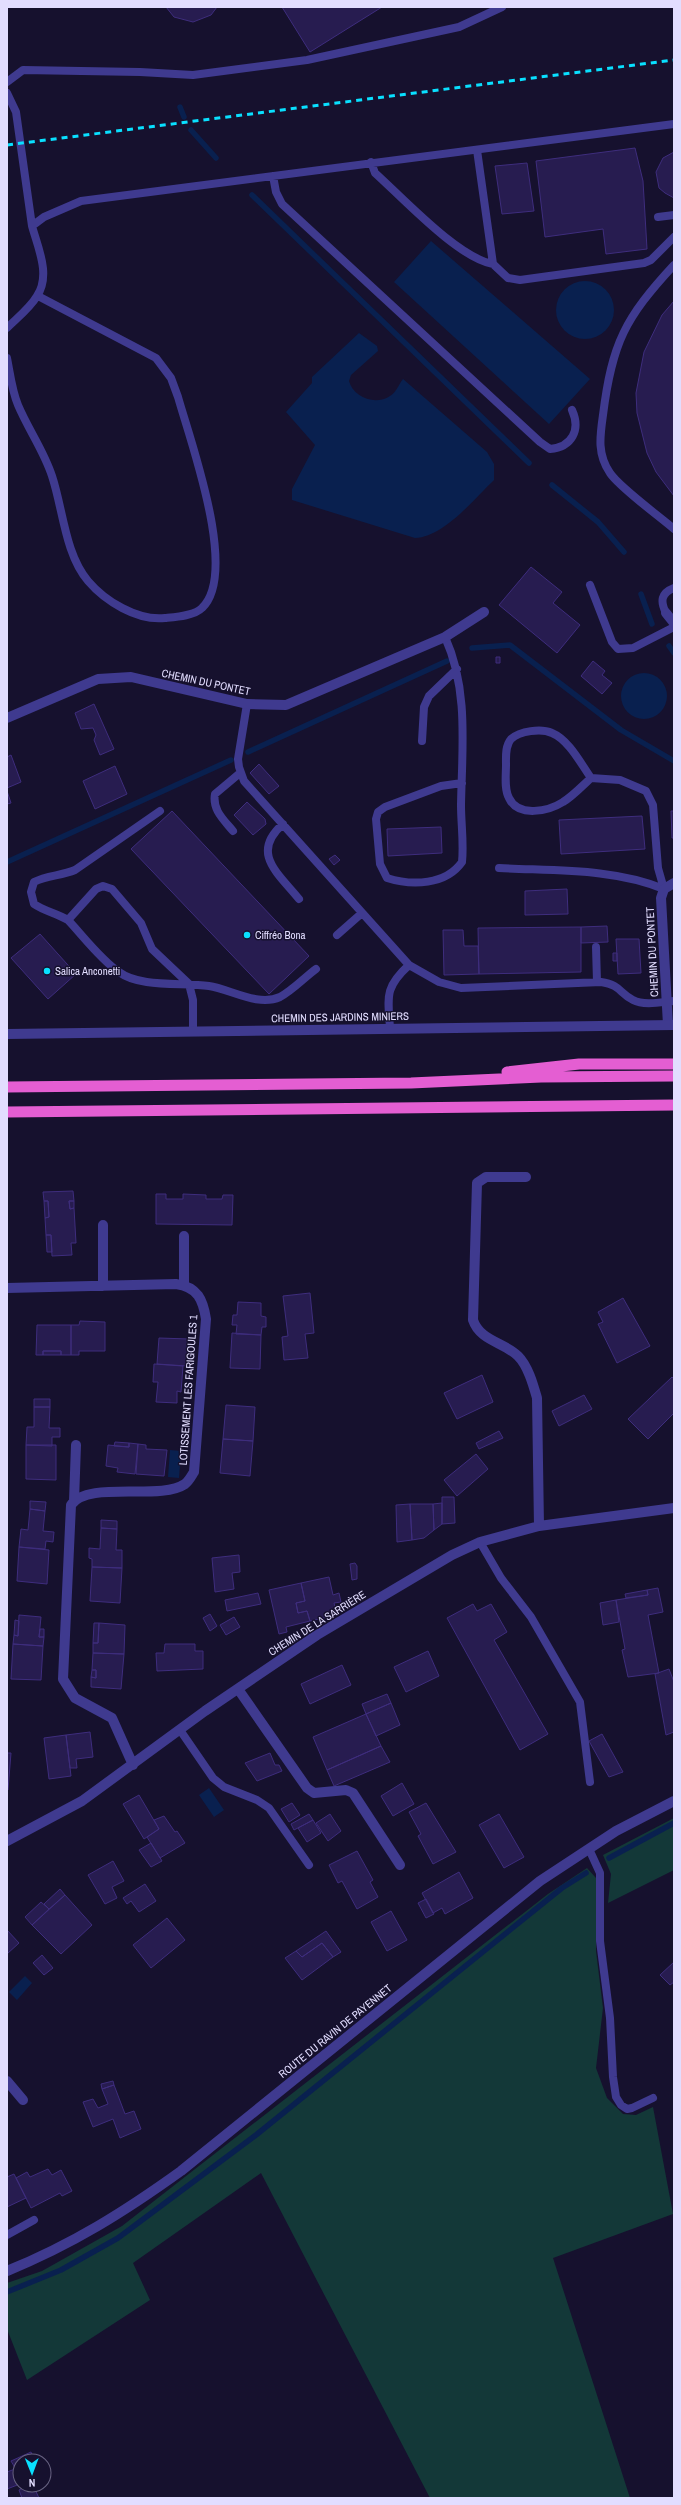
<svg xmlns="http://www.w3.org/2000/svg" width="681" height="2505" font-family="'Archivo Narrow',sans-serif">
  <rect width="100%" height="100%" fill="#16112e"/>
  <!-- green -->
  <path fill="#133838" d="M674 1818V1870L608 1903 611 1874 603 1855Z
    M587 1868 596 1878V1951L603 2008 596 2068 607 2098 623 2114 636 2115 653 2107 673 2214 553 2258 630 2498H430L261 2173 133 2263 150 2300 27 2380 7 2329V2283L42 2271 122 2226 548 1894Z"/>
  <!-- water -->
  <path fill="#09204f" d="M431 241 590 379 549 424 394 282Z
    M556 310a29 29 0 1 1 58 0a29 29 0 1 1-58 0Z
    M359 333 377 346 378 351 351 375 349 381C353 397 375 406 390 396 396 393 399 384 403 379L487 452 494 464V480C474 499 444 537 415 538L292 500V489L315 445 286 412 312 383V377Z
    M621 696a23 23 0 1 1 46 0a23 23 0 1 1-46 0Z
    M170 1450 181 1451 179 1478 168 1477Z
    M209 1788 224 1810 214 1817 199 1795Z
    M25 1976 32 1983 17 2000 9 1992Z"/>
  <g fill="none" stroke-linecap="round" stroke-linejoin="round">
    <!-- stream -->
    <path stroke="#09204f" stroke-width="5.5" d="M180 107 184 117
      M191 130 216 158
      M252 195 529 463
      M552 485 598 522 624 552
      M641 594 652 624
      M669 646 674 653
      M472 648 510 645 621 730 674 761
      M248 752 447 661
      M7 862 231 760
      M609 1858 674 1823
      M7 2292 61 2270 118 2238 256 2135 562 1888 586 1873"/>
  </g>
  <!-- building -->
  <path fill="#271c50" stroke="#3e2d7d" d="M166 7H217L211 15 193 22 174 17Z
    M282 7H382L310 52Z
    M635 148 643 181 647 249 606 254 603 229 545 237 536 161Z
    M674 152V198L665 193 659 188 656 172 663 158Z
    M527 163 534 211 502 214 495 166Z
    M674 301V496L656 472 647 453 637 413 636 393 644 352 662 315Z
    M531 567 562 592 553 603 580 625 557 653 499 605Z
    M496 657H500V663H496Z
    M593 661 605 671 602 675 612 683 602 694 581 676Z
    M94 704 114 749 100 755 94 740 96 735 93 728 81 729 75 713Z
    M11 755 21 782 7 788V757Z
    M259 764 279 786 269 794 250 773Z
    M115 766 127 794 95 809 83 781Z
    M7 791 11 803 7 804Z
    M247 802 265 819 266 824 253 835 234 815Z
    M172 811 309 956 269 994 131 849Z
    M671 811H674V838H672Z
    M642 816 645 849 561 854 559 820Z
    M441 827 442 853 388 856 387 829Z
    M335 855 340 860 334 865 329 859Z
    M567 889 568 914 525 915V891Z
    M607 926 608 942 581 943V927Z
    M581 927V972L479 974 478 928Z
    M443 930H463L464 946H478L479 974 444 975Z
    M40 934 76 974 48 999 11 958Z
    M616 939H639L641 973 618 974Z
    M613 953H617V961H613Z
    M73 1191 74 1201H69L70 1209 74 1208 76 1243H71L72 1255 52 1256 51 1235H46L45 1218 49 1217 48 1201H44L43 1192Z
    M156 1194H166V1199H183V1194L206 1195V1199H222L223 1195H233L232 1225 156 1224Z
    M44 1201H48L49 1217 45 1218Z
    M69 1201H74V1208L70 1209Z
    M46 1235H51L52 1252H47Z
    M310 1293 314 1333 305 1334 308 1358 284 1360 282 1337 288 1336 283 1296Z
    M623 1298 650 1346 617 1363 598 1324 603 1322 598 1312Z
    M238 1302 261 1303V1316L266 1317V1327H262L261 1335 236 1334 237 1325H232L233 1315H237Z
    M80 1321 105 1322V1351H79V1355H71V1325H79Z
    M37 1325H71V1355H61V1351H43V1355H36Z
    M232 1333 261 1335 260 1369 230 1368Z
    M159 1338 189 1339 187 1366 157 1364Z
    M43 1351H61V1355H43Z
    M154 1364 183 1366 181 1392 177 1391V1403L156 1402 158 1382H153Z
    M482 1375 493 1402 457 1419 444 1393Z
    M672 1377 674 1379V1413L648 1439 628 1419Z
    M584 1395 592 1409 559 1426 552 1411Z
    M34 1399H50V1407H34Z
    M226 1405 255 1407 253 1441 223 1439Z
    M34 1407H50L49 1428H60V1437H52V1446L26 1445 27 1427H34Z
    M499 1431 503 1438 479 1449 476 1443Z
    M223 1439 253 1441 250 1476 220 1473Z
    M115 1442 129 1443V1447L114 1446Z
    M129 1443 138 1444 135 1474 117 1472 118 1468 106 1466 108 1445 129 1447Z
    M138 1444 146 1445V1449L167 1450 164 1476 136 1474Z
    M26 1445H56V1480L26 1479Z
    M476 1454 488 1469 457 1496 444 1480Z
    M442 1497H454L455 1523 442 1524Z
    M30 1501 46 1502 45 1511 30 1509Z
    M442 1503V1524L434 1530 433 1504Z
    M410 1504 412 1540 397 1542 396 1505Z
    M410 1504H433L434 1530 424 1538 412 1540Z
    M30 1509 45 1511 43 1531 54 1532 53 1542 46 1541 45 1549 19 1547 21 1529 28 1530Z
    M101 1520 117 1521V1529L101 1528Z
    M101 1528 117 1529 116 1550H122V1568L92 1567V1559L89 1558V1548L100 1549Z
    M19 1547 49 1550 47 1584 17 1581Z
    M239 1555 240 1572 232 1573 234 1589 215 1592 212 1558Z
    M355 1563 357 1566V1579L352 1580 350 1564Z
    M92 1567 122 1568 120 1603 90 1601Z
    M329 1577 333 1595 339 1593 341 1602 334 1603 337 1615 310 1621 307 1611 298 1613 296 1603 305 1601 301 1583Z
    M301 1583 305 1601 296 1603 298 1613 307 1611 310 1621 286 1627 287 1632 279 1634 269 1590Z
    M658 1588 663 1612 648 1615 659 1673 628 1677 622 1650 625 1649 616 1600 648 1595 647 1590Z
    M647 1590 648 1595 626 1598 625 1594Z
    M258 1593 261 1604 227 1611 225 1600Z
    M616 1600 619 1622 603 1625 600 1603Z
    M473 1604 477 1611 491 1604 507 1632 494 1640 548 1734 520 1750 447 1618Z
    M210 1614 217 1626 210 1631 203 1618Z
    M19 1615 41 1617 39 1637H44L43 1646 13 1644 14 1635 18 1636Z
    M234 1617 240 1627 226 1635 220 1625Z
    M15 1620 19 1621 18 1636 14 1635Z
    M94 1623H99L98 1643H93Z
    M99 1623 125 1625 124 1654 93 1653V1643H98Z
    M40 1629H44V1637H39Z
    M13 1644 43 1646 41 1680 11 1679Z
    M165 1644H195V1651H203V1669L157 1671 156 1653H164Z
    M428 1651 439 1676 406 1692 394 1667Z
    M93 1653 124 1654 121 1689 91 1687V1677L96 1678V1670H92Z
    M342 1665 351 1685 310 1704 301 1684Z
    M669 1669 674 1682V1732L666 1735 655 1674Z
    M92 1670H96V1678L91 1677Z
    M387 1694 391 1703 366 1714 362 1704Z
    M391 1703 400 1725 376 1736 366 1714Z
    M366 1714 381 1746 327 1770 313 1737Z
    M90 1732 93 1757 76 1759 77 1768H70L66 1735Z
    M602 1734 623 1772 609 1777 589 1741Z
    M66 1735 71 1776 49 1779 44 1738Z
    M381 1746 390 1762 334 1786 327 1770Z
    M7 1753H11L8 1790H7Z
    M270 1753 275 1765H279L282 1771 257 1781 245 1763Z
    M402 1783 414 1804 393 1816 381 1796Z
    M139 1795 159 1829 144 1839 123 1804Z
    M292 1803 300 1815 289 1822 281 1809Z
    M426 1803 456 1852 433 1864 418 1836 421 1834 409 1812Z
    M309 1814 313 1820 294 1830 291 1824Z
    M330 1814 341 1831 328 1841 316 1823Z
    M499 1814 524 1857 504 1868 479 1825Z
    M164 1816 175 1832 177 1831 185 1843 160 1858 147 1837 159 1829 154 1820Z
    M313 1820 321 1833 307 1842 298 1828Z
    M151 1843 162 1861 151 1867 139 1850Z
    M357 1851 373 1880 370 1882 378 1897 357 1909 342 1881 338 1883 329 1865Z
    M113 1861 124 1881 112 1887 117 1898 105 1904 88 1875Z
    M459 1872 473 1898 445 1914 442 1908 433 1913 422 1893Z
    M145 1884 156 1901 139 1912 131 1901 127 1904 123 1898Z
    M60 1889 65 1895 49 1909 44 1904Z
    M65 1895 92 1925 61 1954 32 1925Z
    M426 1899 434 1914 426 1918 418 1903Z
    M41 1902 49 1909 32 1925 25 1917Z
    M391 1911 407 1940 387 1951 371 1922Z
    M167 1918 185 1940 151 1968 133 1945Z
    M7 1930 19 1943 7 1954Z
    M326 1931 341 1952 333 1957 322 1943 302 1957 296 1951Z
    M322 1943 333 1957 302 1980 285 1958 296 1951 302 1957Z
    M42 1955 53 1968 44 1975 33 1963Z
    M674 1962V1982L670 1985 660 1975Z
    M113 2081 114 2085 102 2089 101 2084Z
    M114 2085 125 2114 134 2111 141 2129 120 2138 113 2119 93 2127 83 2102 93 2099 98 2108 108 2104 102 2089Z
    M48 2169 52 2175 61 2170 72 2191 62 2196 60 2193 31 2208 16 2178 27 2172 30 2177Z
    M14 2174 26 2198 7 2207V2177Z
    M31 2452 33 2457 20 2461 14 2466 11 2461Z
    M20 2463V2484L7 2489V2472L15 2469 14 2466Z
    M22 2485H33L39 2498H22L19 2490 23 2488Z"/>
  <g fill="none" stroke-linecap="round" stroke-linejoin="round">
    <!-- service -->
    <path stroke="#3f3a8f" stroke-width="8" d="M7 82 23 70 140 72 193 75 307 60 459 27 502 7
      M7 93 16 112 32 226 44 217 81 201 674 124
      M477 150 493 264 508 278 520 280 644 263 651 260 674 237
      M371 162 375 173C403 198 458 258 493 264
      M273 176 276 192 282 204 540 442 550 449C572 447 581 430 572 410
      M658 217 674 215
      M674 265C625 318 612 343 603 415 600 436 597 454 610 473 619 487 659 516 674 529
      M7 328C17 318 30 308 37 296 51 275 38 248 32 226
      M7 358C10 373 12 391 18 405 28 429 44 451 52 476 63 509 65 554 88 581 105 601 137 621 165 618 176 617 194 616 202 608 239 573 190 440 178 397L171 378 156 358 38 296
      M590 585 612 642 618 649 633 648 674 627
      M666 613C660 601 661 593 674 588
      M445 637C469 690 462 748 461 805 461 824 464 843 462 862 446 885 412 886 387 878L380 864 376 819 378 812 385 807 441 786 462 783
      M247 704 238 759 239 767 244 781 409 965 439 982 461 988 601 982C621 985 619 993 633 1000 644 1006 662 1002 674 1001
      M422 741 424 707 429 696 457 669
      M283 824C250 853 278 873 299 899
      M233 831C224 820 212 810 215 794L240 773
      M499 868C554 871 613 868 664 889L658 868 653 805 646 791 620 780 591 778C582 786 573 796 563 802 549 811 518 818 509 798 504 789 506 775 506 765 506 757 505 746 511 739 520 731 541 728 552 733 569 740 581 764 591 778
      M68 920C56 913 44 911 34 904L31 892 34 882C47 875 61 876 75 870L160 811
      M337 935 362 913
      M596 947 597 982
      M390 1028C388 997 384 988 409 965
      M193 1031V1000L189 984 152 949 141 923 112 889 103 886 96 889 68 920C83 936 101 960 119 972 140 988 183 982 209 986 230 989 258 1007 280 997 293 990 305 977 316 969
      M480 1542 501 1578 531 1617 580 1702 590 1782
      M180 1730 213 1778 224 1787 257 1800 269 1808 309 1865
      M589 1849 600 1873V1941L610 2018 613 2077 616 2097 621 2105 627 2109 632 2108 653 2098
      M7 2235 34 2220"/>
    <!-- minor -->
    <path stroke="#3f3a8f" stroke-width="10" d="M666 613 674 623
      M7 718 98 679 131 677 247 704 286 705 445 637 484 612
      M668 1025 661 898 664 889 674 883
      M526 1177H486L477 1183 473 1320C480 1341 504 1342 518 1356 528 1366 533 1384 537 1398L539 1526
      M184 1236V1285
      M103 1286V1225
      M7 1288 176 1284C198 1287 203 1300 206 1319L194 1472C192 1475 189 1481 185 1484 160 1501 88 1480 71 1505L63 1679 75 1698 112 1718 133 1765
      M74 1501 76 1445
      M238 1689 307 1788 314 1793 346 1790 353 1793 400 1865
      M7 1841 82 1801 205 1711 317 1635 452 1555 480 1542 539 1526 674 1508
      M7 2081 23 2100"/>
    <!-- tertiary -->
    <path stroke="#3f3a8f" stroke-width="10" d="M7 1034 674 1025
      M7 2271C73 2244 124 2212 181 2171L540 1881 616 1831 674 1801"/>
    <!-- trunk -->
    <path stroke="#e45ed2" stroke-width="11" d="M507 1072 579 1064H674
      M7 1087 411 1083 541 1077 674 1076
      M7 1112 674 1105"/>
    <!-- rail -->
    <path stroke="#09e0ff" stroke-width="3" stroke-dasharray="6 5" stroke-linecap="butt" d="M7 145 674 60"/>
  </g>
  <!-- markers -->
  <g fill="#09e0ff" stroke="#16112e" stroke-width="1.5">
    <circle cx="247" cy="935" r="4"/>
    <circle cx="47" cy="971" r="4"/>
  </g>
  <g text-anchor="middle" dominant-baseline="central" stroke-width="3" stroke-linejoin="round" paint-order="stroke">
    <!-- street labels -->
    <g font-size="11" fill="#e2ddff" stroke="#16112e">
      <text transform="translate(206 682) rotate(12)">CHEMIN DU PONTET</text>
      <text transform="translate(652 952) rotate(-93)">CHEMIN DU PONTET</text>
      <text transform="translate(340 1017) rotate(-1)">CHEMIN DES JARDINS MINIERS</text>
      <text transform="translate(188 1390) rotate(-86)">LOTISSEMENT LES FARIGOULES 1</text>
      <text transform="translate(317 1623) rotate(-32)">CHEMIN DE LA SARRIÈRE</text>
      <text transform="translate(335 2031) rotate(-39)">ROUTE DU RAVIN DE PAYENNET</text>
    </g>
    <!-- poi labels -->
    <g font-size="11" fill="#e2ddff" stroke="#16112e" text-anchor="start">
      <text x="255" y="935">Ciffréo Bona</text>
      <text x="55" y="971">Salica Anconetti</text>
    </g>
  </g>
  <!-- border -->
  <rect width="681" height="2505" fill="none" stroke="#e2ddff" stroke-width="16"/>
  <!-- north arrow -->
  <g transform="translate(32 2473) rotate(179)"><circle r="19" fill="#16112e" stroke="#686382"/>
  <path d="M0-3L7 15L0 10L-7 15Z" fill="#09e0ff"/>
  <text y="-6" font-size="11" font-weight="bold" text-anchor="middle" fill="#e2ddff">N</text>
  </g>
</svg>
